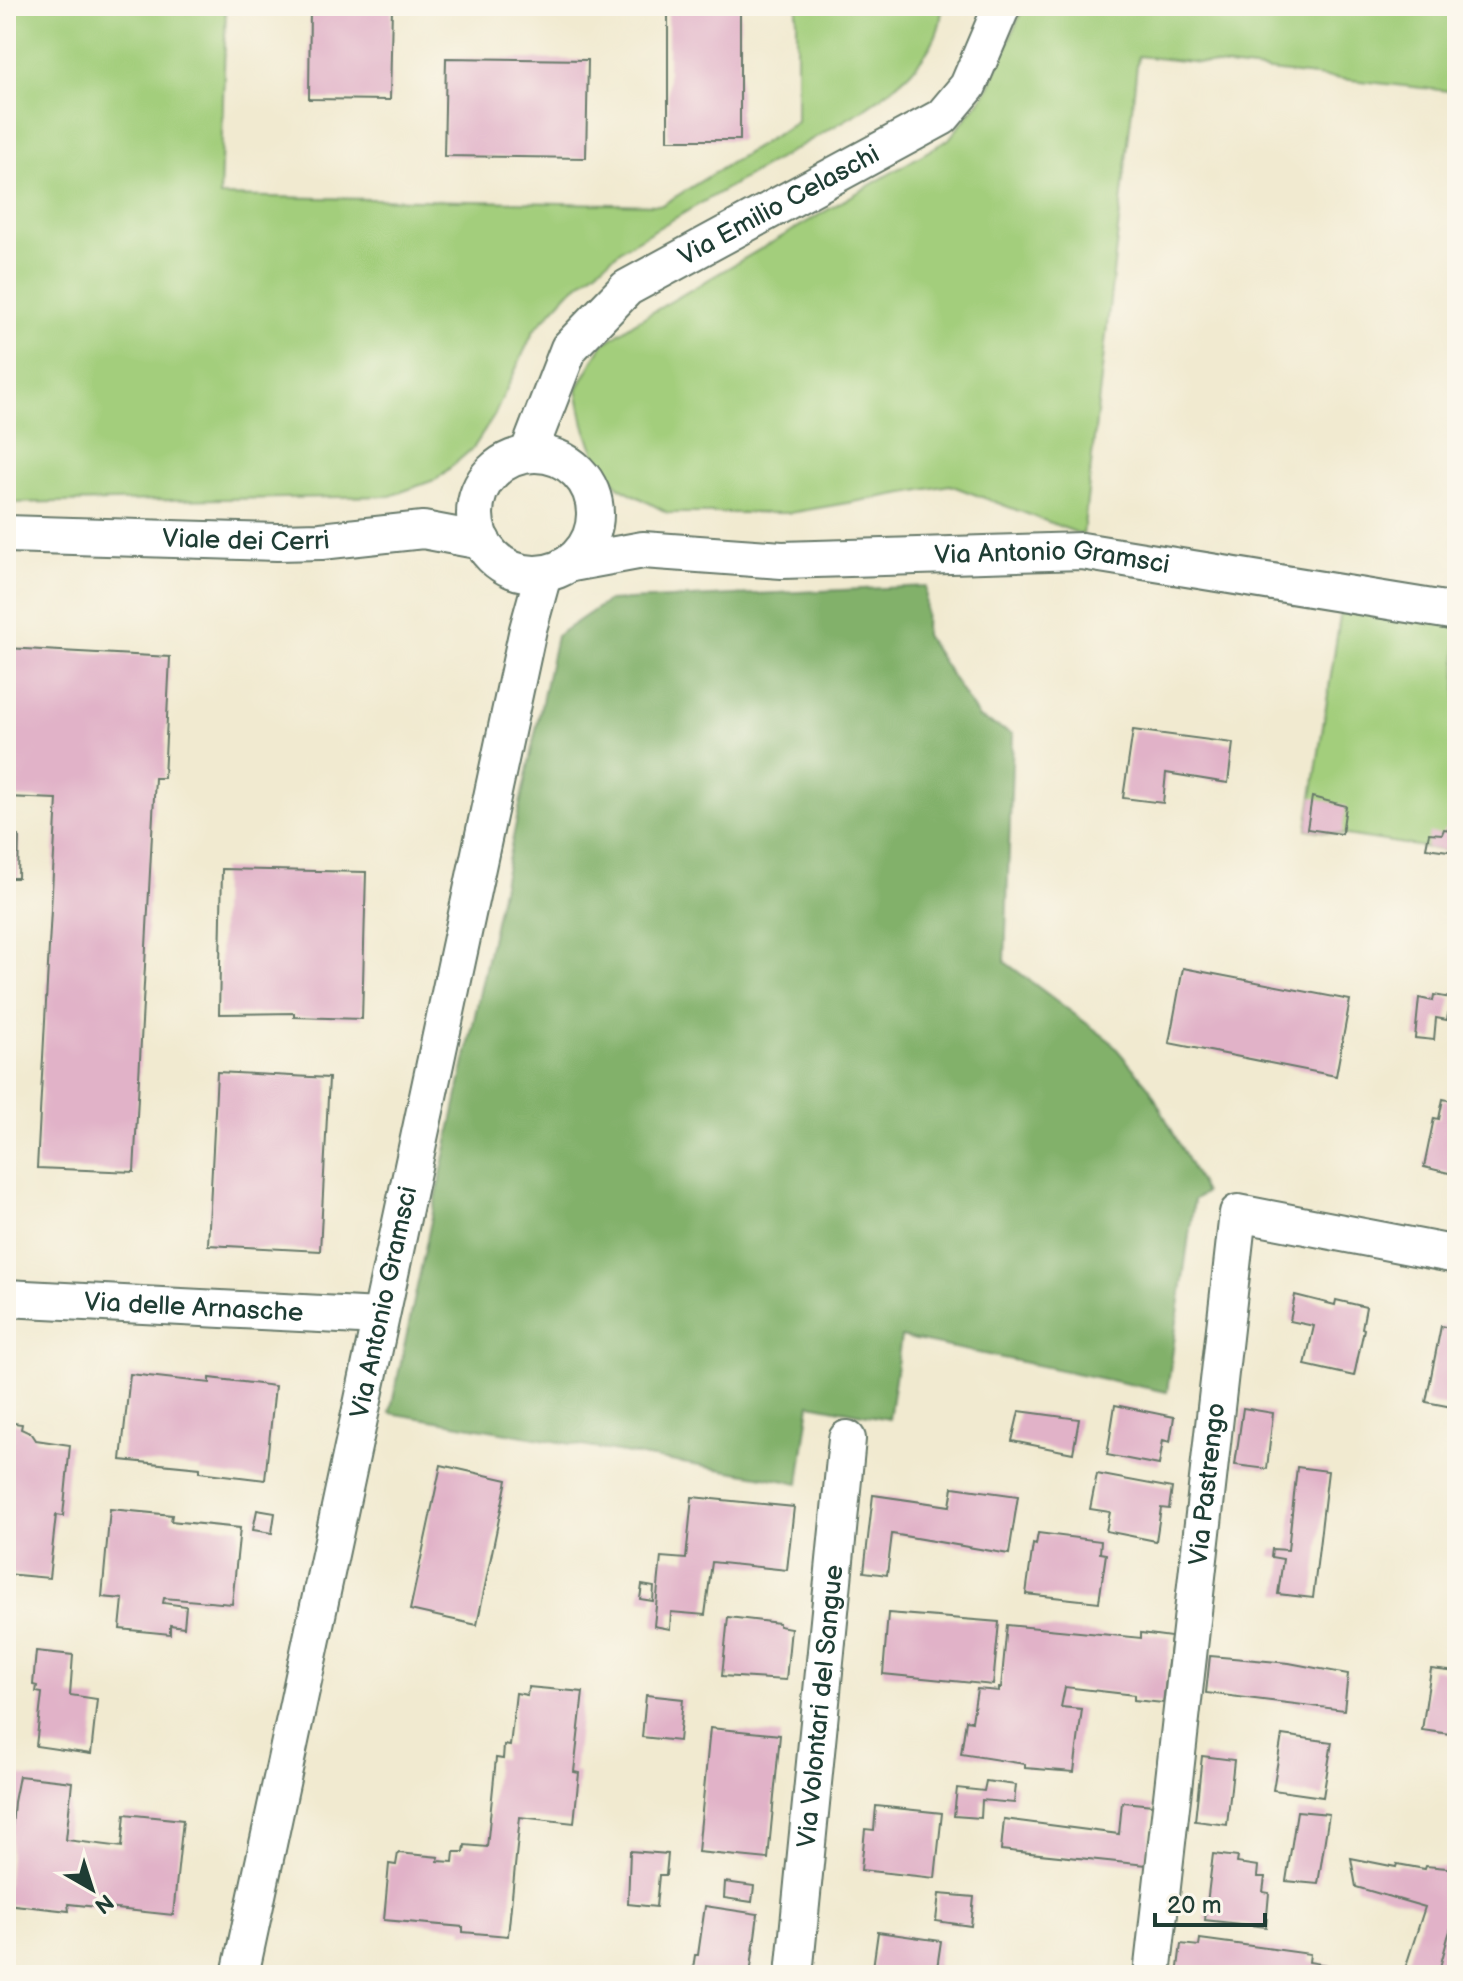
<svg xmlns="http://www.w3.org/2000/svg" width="1463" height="1981" font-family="'Balsamiq Sans',sans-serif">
  <rect width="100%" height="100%" fill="#fbf7ec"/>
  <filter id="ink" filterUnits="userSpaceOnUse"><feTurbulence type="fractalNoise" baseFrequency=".0125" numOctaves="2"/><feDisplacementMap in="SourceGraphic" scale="16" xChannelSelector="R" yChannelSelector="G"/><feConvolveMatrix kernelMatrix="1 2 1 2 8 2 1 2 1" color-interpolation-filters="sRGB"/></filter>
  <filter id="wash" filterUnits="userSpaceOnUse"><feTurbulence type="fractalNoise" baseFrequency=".006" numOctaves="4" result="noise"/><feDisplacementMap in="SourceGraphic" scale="32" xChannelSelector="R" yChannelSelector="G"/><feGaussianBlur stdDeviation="1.8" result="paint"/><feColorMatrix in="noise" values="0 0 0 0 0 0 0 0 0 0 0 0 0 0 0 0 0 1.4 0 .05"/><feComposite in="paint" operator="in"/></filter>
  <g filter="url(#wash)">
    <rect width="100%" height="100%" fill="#f1ead0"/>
    <!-- green -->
    <path fill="#a3ce7b" stroke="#618658" stroke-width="2" d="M6 6H226L220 196 662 205 797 122V6H942C942 54 896 86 861 111L625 247 569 292 534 330 494 416 474 447 437 479 390 496 6 503Z
      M1024 6H1457V92L1138 56 1083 535 950 485 790 513H668L619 487 598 463 584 425 577 389 602 345 634 323 949 139 987 91Z
      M1342 604 1457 622 1456 852 1307 829Z"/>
    <!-- forest -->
    <path fill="#82b16b" stroke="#507750" stroke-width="2" d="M926 586 925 635 979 718 1013 734 1005 962 1110 1041 1149 1087 1205 1193 1194 1200 1167 1392 901 1337 889 1419 810 1404 799 1483 390 1413 556 636 608 601Z"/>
    <g id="blocks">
      <!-- building -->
      <path fill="#e1b2c8" d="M310 6H392L390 100 309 99Z
        M668 6H740V140H668Z
        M446 58 588 60 586 158 444 156Z
        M6 648 170 657 164 778H155L134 1172 37 1168 57 799 6 797Z
        M1133 730 1233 743 1228 783 1166 773 1163 803 1123 798Z
        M1312 797 1346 806 1342 834 1307 829Z
        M1444 829 1457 831 1456 852 1426 848 1429 833 1442 834Z
        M6 836H19L18 878H6Z
        M222 869 366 872 362 1019 294 1017V1013L219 1014Z
        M1183 968 1350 1000 1336 1076 1169 1043Z
        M6 984 12 985 8 1053H6Z
        M1434 995 1451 998 1447 1020 1436 1018 1434 1040 1415 1038 1419 998 1433 1001Z
        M217 1072 329 1078 320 1251 208 1245Z
        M1443 1099 1457 1102V1175L1424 1167 1434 1118 1439 1119Z
        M1295 1295 1335 1305 1336 1300 1366 1307 1362 1328 1364 1329 1354 1376 1305 1365 1314 1326 1290 1321Z
        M1441 1326 1457 1330V1408L1426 1402Z
        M130 1374 210 1383V1378L275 1386 265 1480 200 1472V1468L121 1460Z
        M1115 1405 1174 1417 1170 1442 1163 1440 1159 1465 1107 1455Z
        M1243 1408 1273 1413 1267 1469 1235 1465Z
        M1019 1411 1079 1419 1073 1453 1012 1441Z
        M6 1422 22 1424 21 1429 32 1434 36 1440 70 1445 63 1516 56 1515 49 1578 6 1574Z
        M441 1465 507 1480 477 1625 410 1610Z
        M1297 1467 1328 1471 1313 1598 1278 1594 1283 1559 1271 1557 1272 1549 1288 1550Z
        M1097 1474 1172 1488 1169 1509 1161 1508 1156 1541 1106 1531 1110 1512 1090 1509Z
        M953 1487 1018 1496 1009 1554 892 1534 887 1575 864 1572 873 1495 950 1506Z
        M692 1497 794 1507 787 1570 712 1562 705 1615 671 1612 670 1629 654 1626 661 1557 686 1559Z
        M110 1509 172 1515 171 1521 240 1528 232 1604 164 1598 163 1603 186 1606 184 1627 170 1625V1634L120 1629 123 1599 102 1597Z
        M257 1510 275 1513 272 1533 253 1530Z
        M1038 1533 1101 1541 1100 1553 1106 1554 1099 1602 1026 1594 1033 1544 1036 1545Z
        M642 1585 654 1587 653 1601 640 1599Z
        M888 1613 999 1622 993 1685 883 1674Z
        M728 1617 779 1623V1626L791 1628 786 1680 722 1676Z
        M1007 1625 1141 1638V1633L1171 1637 1163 1703 1134 1700V1695L1065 1687 1061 1707 1082 1709 1074 1772 1025 1768V1764L961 1754 966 1720 972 1721 977 1689 999 1691V1688H1001Z
        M36 1651 73 1655 70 1695 97 1699 91 1754 36 1746 42 1693 36 1692 37 1686 33 1685Z
        M1210 1656 1289 1663 1348 1674 1344 1710 1206 1693Z
        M1431 1669 1457 1672V1735L1422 1730Z
        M528 1687 583 1692 574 1772 579 1773 574 1823 520 1817 508 1936 463 1932V1927L384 1920 389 1864 396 1865 398 1853 439 1857 438 1861 453 1862 454 1852H464L465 1845 487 1847 496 1758 503 1759 504 1745 510 1746 516 1693 527 1695Z
        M646 1695 683 1699 679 1741 642 1737Z
        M710 1728 780 1735 768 1859 698 1852Z
        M1282 1735 1332 1742 1323 1797 1273 1790Z
        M1202 1756 1234 1760 1227 1825 1195 1821Z
        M19 1776 72 1782 66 1840 122 1847 125 1814 183 1820 173 1915 68 1904 69 1911 6 1904 14 1802Z
        M986 1781 1016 1785 1014 1803 982 1800 981 1818 954 1816 957 1788 984 1791Z
        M1122 1802 1153 1805 1146 1865 1001 1850 1004 1819 1119 1834Z
        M876 1806 942 1813 935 1878 861 1870 865 1829 874 1830Z
        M1297 1811 1329 1814 1318 1884 1286 1881Z
        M630 1851 668 1854 666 1875H659L656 1907 628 1904Z
        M1213 1854 1238 1857 1237 1863 1258 1866 1257 1877H1265L1263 1892 1269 1893 1266 1927 1205 1920Z
        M1351 1858 1396 1867 1397 1864 1425 1869 1426 1866 1457 1869V1917L1455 1916 1448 1937 1438 1975H1403L1425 1907 1356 1887Z
        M725 1882 754 1886 752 1902 724 1898Z
        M939 1894 974 1897 971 1926 936 1921Z
        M705 1906 758 1914 750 1975H692L695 1955H698Z
        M878 1932 941 1941 936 1975H872Z
        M1200 1939 1310 1954 1309 1962 1339 1967 1337 1975H1177L1181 1944 1199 1946Z"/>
    </g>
  </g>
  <g filter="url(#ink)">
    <use href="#blocks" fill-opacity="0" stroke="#687a6b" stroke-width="2"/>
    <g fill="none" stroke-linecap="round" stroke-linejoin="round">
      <!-- minor casing -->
      <g stroke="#687a6b" stroke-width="40">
        <g id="minor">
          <path id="s1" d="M528 454 569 348 627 288 942 117 968 86 1002 6"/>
          <circle cx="535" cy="514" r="60"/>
          <path id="s2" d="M6 534 277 542 321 541 423 530 482 541"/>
          <path id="s3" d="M572 563 643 550 782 560 1082 551 1457 612"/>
          <path id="s4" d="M6 1298 380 1317"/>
          <path id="s5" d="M240 1975 528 629 543 575"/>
          <path id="s6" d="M794 1975 847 1439"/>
          <path id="s7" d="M1152 1975 1238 1213 1457 1255"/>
        </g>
      </g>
      <!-- minor -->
      <use href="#minor" stroke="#fff" stroke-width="36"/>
    </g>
  </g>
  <g text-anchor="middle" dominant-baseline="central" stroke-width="6" stroke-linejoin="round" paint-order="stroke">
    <!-- street labels -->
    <g font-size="26" fill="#1f3d34" stroke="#fbf7ec">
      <text stroke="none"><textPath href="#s1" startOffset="370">Via Emilio Celaschi</textPath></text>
      <text stroke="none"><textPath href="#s2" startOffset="240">Viale dei Cerri</textPath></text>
      <text stroke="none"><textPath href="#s3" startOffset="482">Via Antonio Gramsci</textPath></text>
      <text stroke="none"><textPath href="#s5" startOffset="688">Via Antonio Gramsci</textPath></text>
      <text stroke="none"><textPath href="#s4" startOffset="188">Via delle Arnasche</textPath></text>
      <text stroke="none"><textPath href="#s7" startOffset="494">Via Pastrengo</textPath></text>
      <text stroke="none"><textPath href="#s6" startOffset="270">Via Volontari del Sangue</textPath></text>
    </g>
  </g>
  <!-- margin -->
  <rect width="1463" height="1981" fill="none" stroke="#fbf7ec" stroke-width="32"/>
  <!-- north arrow -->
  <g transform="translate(92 1889) rotate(141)" stroke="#fbf7ec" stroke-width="6" paint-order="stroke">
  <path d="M0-6L14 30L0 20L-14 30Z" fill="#1f3d34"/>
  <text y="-12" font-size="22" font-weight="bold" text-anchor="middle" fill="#1f3d34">N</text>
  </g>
  <!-- scale -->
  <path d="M1155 1913v12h110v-12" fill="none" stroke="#1f3d34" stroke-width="4"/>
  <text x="1167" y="1913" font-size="24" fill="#1f3d34" stroke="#fbf7ec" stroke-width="6" paint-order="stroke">20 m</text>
</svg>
